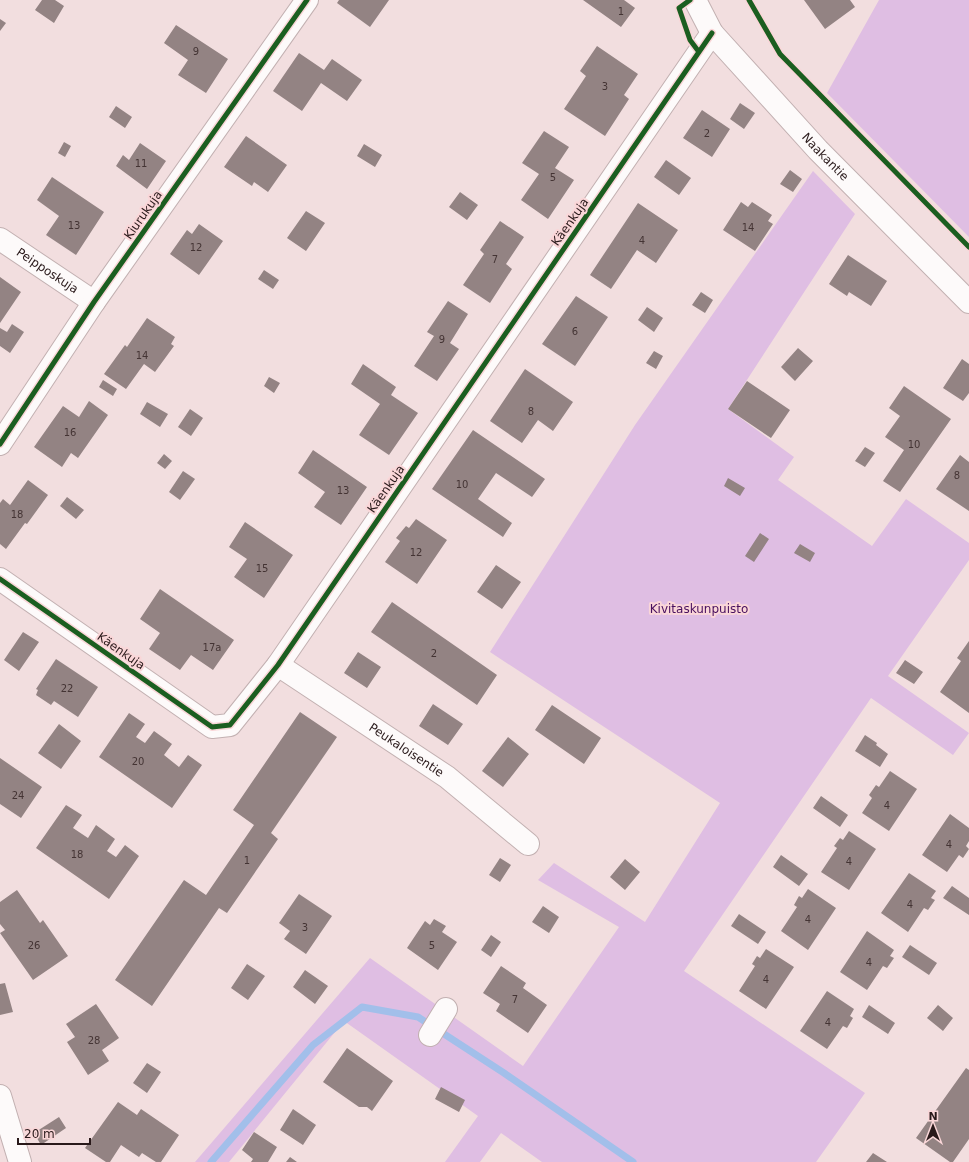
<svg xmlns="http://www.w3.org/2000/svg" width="969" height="1162" font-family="'DejaVu Sans',sans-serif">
  <rect width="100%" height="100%" fill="#f2dedf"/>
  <!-- green -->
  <path fill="#dfbee3" d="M879 0H969V237L827 93Z
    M813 171 855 214 728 409 794 457 778 480 872 546 906 499 969 543V560L888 676 969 733 953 755 871 698 684 971 865 1093 816 1162H542L501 1133 480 1162H445L478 1116 344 1021 229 1162H195L370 958 523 1066 619 927 538 880 554 863 645 922 720 803 490 652 635 425Z"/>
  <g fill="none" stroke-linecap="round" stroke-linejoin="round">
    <!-- stream -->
    <path stroke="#a2bfea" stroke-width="7" d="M211 1162 313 1045 362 1007 418 1017 504 1073 633 1162"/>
  </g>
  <!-- building -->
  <path fill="#938383" d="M42 0H55L64 6 54 23 35 10Z
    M339 0H389L370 27 337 3Z
    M583 0H624L635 8 621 27Z
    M804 0H850L855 7 825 29Z
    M0 19 6 23 0 31Z
    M176 25 228 59 206 93 178 75 188 60 164 43Z
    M597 46 638 74 624 95 629 99 605 136 564 109 586 76 580 71Z
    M299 53 324 70 332 59 362 80 347 101 321 83 302 111 273 91Z
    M740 103 755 113 744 129 730 119Z
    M116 106 132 117 125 128 109 117Z
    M702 110 730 129 712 157 683 138Z
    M544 131 569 147 555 168 574 180 548 219 521 200 539 174 522 163Z
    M246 136 287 165 268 192 254 182 252 186 224 167Z
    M64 142 71 146 65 157 58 153Z
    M140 143 166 161 147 189 116 166 123 155 129 160Z
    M364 144 382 155 375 167 357 156Z
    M666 160 691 178 679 195 654 177Z
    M790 170 802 179 793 192 780 184Z
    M52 177 104 212 76 255 46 235 59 216 37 200Z
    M460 192 478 205 467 220 449 207Z
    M741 202 748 207 752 202 772 215 768 221 773 224 755 251 723 230Z
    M638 203 678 230 656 263 637 250 611 289 590 275Z
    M306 211 325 223 306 251 287 238Z
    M500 221 524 237 506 264 512 269 490 303 463 285 484 254 480 250Z
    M199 224 223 241 199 275 170 254 187 230 192 234Z
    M848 255 887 281 871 306 849 292 847 296 829 284Z
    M264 270 279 280 273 289 258 279Z
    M0 277 21 292 0 323Z
    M701 292 713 300 705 313 692 305Z
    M576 296 608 317 575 366 542 344Z
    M448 301 468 314 450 343 459 349 437 381 414 366 434 336 427 332Z
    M647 307 663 318 654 332 638 320Z
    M147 318 175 337 171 344 174 346 155 372 144 364 126 389 104 374 125 345 127 347Z
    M12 324 24 332 10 353 0 346V328L7 332Z
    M798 348 813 361 795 381 781 367Z
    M654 351 663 356 656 369 646 363Z
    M962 359 969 364V393L963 401 943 388Z
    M363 364 396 387 391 395 418 413 389 455 359 435 380 404 351 384Z
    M525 369 573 402 553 431 538 420 522 443 490 421Z
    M269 377 280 383 274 393 264 386Z
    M103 380 117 389 113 396 99 387Z
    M747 381 790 410 771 438 728 409Z
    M904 386 951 419 900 492 883 481 904 450 885 437 900 416 889 408Z
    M89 401 108 415 78 458 71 453 62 467 34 447 63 406 79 417Z
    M147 402 168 414 160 427 140 414Z
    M190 409 203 418 191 436 178 427Z
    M473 430 545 479 532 497 496 473 478 499 512 523 503 537 432 489Z
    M865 447 875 453 865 467 855 461Z
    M313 450 367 487 341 525 314 507 325 492 298 473Z
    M164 454 172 461 165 469 157 463Z
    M960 455 969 462V511L936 489Z
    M183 471 195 479 180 500 169 492Z
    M728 478 745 488 740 496 724 486Z
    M28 480 48 495 27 524 25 523 6 549 0 544V503L3 499 10 505Z
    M67 497 84 510 76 519 60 506Z
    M416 519 447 540 417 584 385 562 400 541 396 538 406 526 409 528Z
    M245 522 293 555 264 598 234 577 247 559 229 547Z
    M760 533 769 539 754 562 745 556Z
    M800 544 815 553 810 562 794 553Z
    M496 565 521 582 502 609 477 592Z
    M160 589 234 640 213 670 191 655 180 670 149 649 160 633 140 619Z
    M392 602 497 675 477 705 371 632Z
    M23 632 39 642 19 671 4 660Z
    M969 641V713L940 692 961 661 957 658Z
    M358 652 381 667 367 688 344 673Z
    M56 659 98 687 78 717 54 701 51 705 36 695 38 690 36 689Z
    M905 660 923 672 914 684 896 673Z
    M433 704 463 724 448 745 419 726Z
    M552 705 601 738 584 764 535 730Z
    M300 712 337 737 271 833 278 839 227 913 219 908 152 1006 115 980 184 880 206 895 254 825 233 810Z
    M129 713 145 724 136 737 145 743 154 731 172 744 164 755 179 767 188 755 202 765 172 808 99 757Z
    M59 724 81 741 61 769 38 753Z
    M865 735 877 743 876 745 888 754 880 767 855 751Z
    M508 737 529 754 503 787 482 771Z
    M0 758 42 787 21 818 0 804Z
    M890 771 917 789 889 831 862 813 872 798 869 795 876 785 879 787Z
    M821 796 848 815 840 827 813 808Z
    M66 805 82 815 73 828 88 838 96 825 115 839 107 851 116 857 125 845 139 856 109 899 36 848Z
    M950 814 969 828V841L966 846 969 849 963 858 959 855 947 872 922 855Z
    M849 831 876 849 849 890 821 872 837 848 834 846 840 838 843 840Z
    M781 855 808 874 799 886 773 867Z
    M500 858 511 865 500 882 489 875Z
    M625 859 640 872 625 890 610 877Z
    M909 873 936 891 931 898 935 900 928 910 924 908 908 932 881 913Z
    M952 886 969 898V915L943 898Z
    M808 889 836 908 808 950 781 931 797 907 794 905 799 896 802 898Z
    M17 890 40 923 43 920 68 956 33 980 0 933 5 930 0 924V902Z
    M299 894 332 916 306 954 284 939 290 931 279 923Z
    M543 906 559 917 549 933 532 922Z
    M739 914 766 932 758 944 731 926Z
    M434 919 446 926 442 932 457 942 438 970 407 948 425 921 430 925Z
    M867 931 894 950 890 956 894 958 887 968 883 966 867 990 840 972Z
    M491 935 501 942 491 957 481 950Z
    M910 945 937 963 929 975 902 957Z
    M766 949 794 967 766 1009 739 991 755 966 752 964 757 956 760 958Z
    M247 964 265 976 248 1000 231 988Z
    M501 966 526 983 523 988 547 1005 528 1033 496 1011 500 1004 483 993Z
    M305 970 328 986 315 1004 293 987Z
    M5 983 13 1012 0 1015V984Z
    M827 991 854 1009 850 1016 853 1018 847 1028 843 1026 827 1049 800 1031Z
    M96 1004 119 1038 102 1050 109 1061 88 1075 67 1042 75 1037 66 1024Z
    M869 1005 895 1023 888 1034 862 1017Z
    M938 1005 953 1018 943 1031 927 1018Z
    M347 1048 393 1081 372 1111 367 1107H359L323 1082Z
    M147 1063 161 1072 147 1093 133 1083Z
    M966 1068 969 1070V1139L953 1162H950L916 1138Z
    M441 1087 465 1100 459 1112 435 1099Z
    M118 1102 137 1115 141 1109 179 1135 161 1162H156L142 1153 139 1157 121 1145 110 1162H106L85 1148Z
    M293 1109 316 1125 303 1145 280 1130Z
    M59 1117 66 1128 41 1145 34 1133Z
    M254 1132 277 1147 268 1162H251L253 1159 242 1150Z
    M873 1153 887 1162H866Z
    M290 1157 297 1162H286Z"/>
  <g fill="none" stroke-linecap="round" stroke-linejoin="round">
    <!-- minor casing -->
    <g stroke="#c2b0b1" stroke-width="24">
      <g id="minor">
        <path id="s1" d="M695 0 712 33 818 150 969 302"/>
        <path id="s2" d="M0 239 94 302"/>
        <path d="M0 444 94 302 307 0"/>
        <path d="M0 579 212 727 230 725 278 665 712 33"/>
        <path id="s3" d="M278 665 447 777 528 844"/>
        <path d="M430 1035 446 1009"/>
        <path d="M0 1096 20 1162"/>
      </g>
    </g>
    <!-- minor -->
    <use href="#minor" stroke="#fdfafa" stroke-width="22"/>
    <!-- cycleway casing -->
    <g stroke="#fad6d8" stroke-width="8">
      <path id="cycleway" d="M690 0 679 8 690 40 699 52
        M749 0 780 54 969 247
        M0 444 94 302 307 0
        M0 579 212 727 230 725 278 665 712 33"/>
    </g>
    <!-- cycleway -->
    <use href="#cycleway" stroke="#1b5e20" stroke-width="5"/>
  </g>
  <g text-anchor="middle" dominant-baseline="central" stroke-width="4" stroke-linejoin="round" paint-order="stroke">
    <!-- number labels -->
    <g font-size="10" fill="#443434">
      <text x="621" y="11">1</text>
      <text x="196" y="51">9</text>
      <text x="605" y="86">3</text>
      <text x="707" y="133">2</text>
      <text x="141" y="163">11</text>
      <text x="553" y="177">5</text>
      <text x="74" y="225">13</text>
      <text x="748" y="227">14</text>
      <text x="642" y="240">4</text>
      <text x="196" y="247">12</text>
      <text x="495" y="259">7</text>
      <text x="575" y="331">6</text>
      <text x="442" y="339">9</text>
      <text x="142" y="355">14</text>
      <text x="531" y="411">8</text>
      <text x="70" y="432">16</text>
      <text x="914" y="444">10</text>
      <text x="957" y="475">8</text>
      <text x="462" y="484">10</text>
      <text x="343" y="490">13</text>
      <text x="17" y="514">18</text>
      <text x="416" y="552">12</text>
      <text x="262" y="568">15</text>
      <text x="212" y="647">17a</text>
      <text x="434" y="653">2</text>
      <text x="67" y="688">22</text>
      <text x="138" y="761">20</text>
      <text x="18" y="795">24</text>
      <text x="887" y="805">4</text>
      <text x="949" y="844">4</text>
      <text x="77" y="854">18</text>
      <text x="247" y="860">1</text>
      <text x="849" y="861">4</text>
      <text x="910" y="904">4</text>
      <text x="808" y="919">4</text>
      <text x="305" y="927">3</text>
      <text x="34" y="945">26</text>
      <text x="432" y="945">5</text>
      <text x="869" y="962">4</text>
      <text x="766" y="979">4</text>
      <text x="515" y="999">7</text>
      <text x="828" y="1022">4</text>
      <text x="94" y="1040">28</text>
    </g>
    <!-- street labels -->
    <g font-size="12" fill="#29191a" stroke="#fad6d8">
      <text stroke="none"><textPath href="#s1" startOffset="205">Naakantie</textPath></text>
      <text transform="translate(143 215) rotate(-55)">Kiurukuja</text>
      <text transform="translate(570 222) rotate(-55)">Käenkuja</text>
      <text stroke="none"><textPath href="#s2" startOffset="57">Peipposkuja</textPath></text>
      <text transform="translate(386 489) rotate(-55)">Käenkuja</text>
      <text transform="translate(121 651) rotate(35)">Käenkuja</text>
      <text stroke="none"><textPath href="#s3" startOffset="154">Peukaloisentie</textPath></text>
    </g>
    <!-- park labels -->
    <g font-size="12" fill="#480f5e" stroke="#fad6d8">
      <text x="699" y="609">Kivitaskunpuisto</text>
    </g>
  </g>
  <!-- north arrow -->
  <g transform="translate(933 1126)" stroke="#fad6d8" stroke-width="3" paint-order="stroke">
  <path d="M0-3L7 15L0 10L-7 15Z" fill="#29191a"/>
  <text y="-6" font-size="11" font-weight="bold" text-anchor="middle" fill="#29191a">N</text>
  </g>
  <!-- scale -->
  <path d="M18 1138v6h72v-6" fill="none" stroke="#29191a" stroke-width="2"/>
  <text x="24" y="1138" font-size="12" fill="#29191a" stroke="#fad6d8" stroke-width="3" paint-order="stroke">20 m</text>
</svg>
